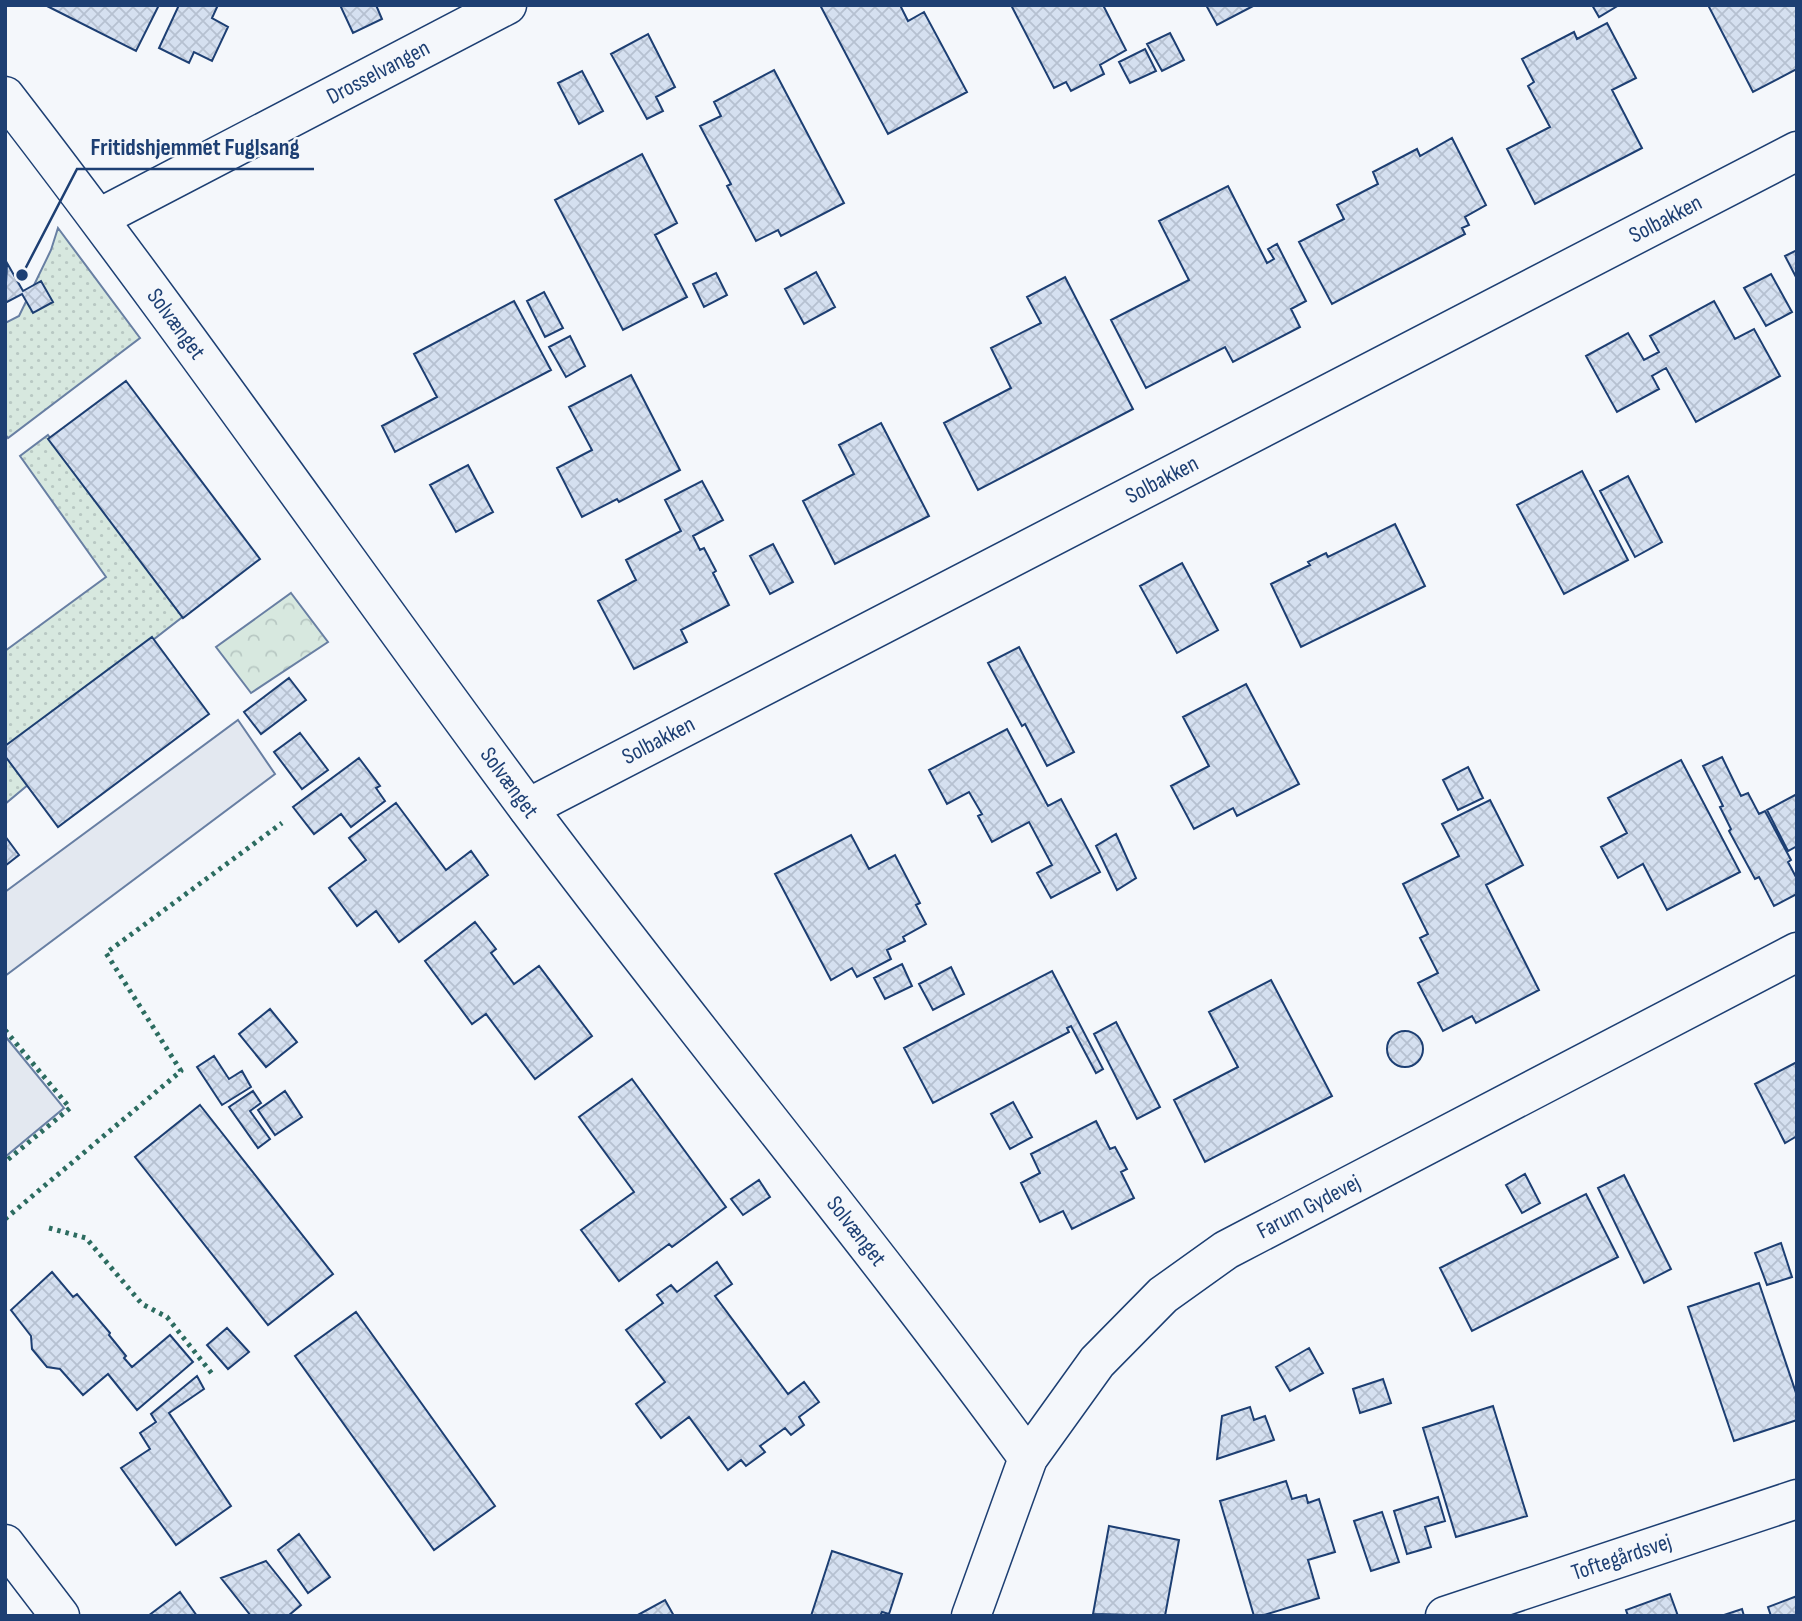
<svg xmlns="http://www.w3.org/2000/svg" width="1802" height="1621" font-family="'Sofia Sans Condensed',sans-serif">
  <defs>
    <pattern id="grass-dots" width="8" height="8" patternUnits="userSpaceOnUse" patternTransform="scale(1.75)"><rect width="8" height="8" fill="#d7e8df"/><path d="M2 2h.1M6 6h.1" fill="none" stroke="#b8c8c3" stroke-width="1.8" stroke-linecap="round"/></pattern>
    <pattern id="park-crowns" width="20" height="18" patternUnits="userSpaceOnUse" patternTransform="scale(1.75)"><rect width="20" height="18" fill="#d7e8df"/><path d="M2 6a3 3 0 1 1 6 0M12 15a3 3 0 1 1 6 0" fill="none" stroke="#b8c8c3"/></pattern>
    <pattern id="building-cross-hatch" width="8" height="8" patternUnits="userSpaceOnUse" patternTransform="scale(1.75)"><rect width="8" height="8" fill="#d5e0f0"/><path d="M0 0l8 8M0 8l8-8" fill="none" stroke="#b6c1d1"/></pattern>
  </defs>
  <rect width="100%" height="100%" fill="#f4f7fb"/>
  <!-- grass -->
  <path fill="url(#grass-dots)" stroke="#687fa3" stroke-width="2" d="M58 228 140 338 8 438 5 434V323L19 316 51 250Z
    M48 435 185 615 9 752 29 784 5 804V651L106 577 20 456Z"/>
  <!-- park -->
  <path fill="url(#park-crowns)" stroke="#687fa3" stroke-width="2" d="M291 593 328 642 251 693 216 647Z"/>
  <!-- parking -->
  <path fill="#e3e8f0" stroke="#687fa3" stroke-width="2" d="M238 720 275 774 5 976V892Z
    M5 1036 64 1108 5 1157Z"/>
  <!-- building -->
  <path fill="url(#building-cross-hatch)" stroke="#1d3f73" stroke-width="2" d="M45 5H159L136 51Z
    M179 5H218L212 18 228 27 212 61 194 52 189 63 159 48Z
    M340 5H376L382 19 353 33Z
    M820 5H900L908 21 924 12 967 92 888 134Z
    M1011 5H1103L1126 50 1100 65 1104 74 1071 91 1066 82 1054 88Z
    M1206 5H1255L1217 25Z
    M1592 5H1619L1599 17Z
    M1708 5H1797V69L1753 92Z
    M1607 23 1636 78 1612 90 1642 148 1535 204 1507 149 1550 127 1528 86 1534 82 1522 59 1574 32 1577 39Z
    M1170 33 1184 60 1162 71 1147 44Z
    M648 34 675 87 656 97 663 111 647 119 611 54Z
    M1145 49 1156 71 1130 83 1119 62Z
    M774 70 844 203 781 236 778 230 756 241 727 186 731 184 700 126 721 116 714 102Z
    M582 71 603 111 579 124 558 83Z
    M1452 138 1486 205 1465 217 1469 225 1462 228 1465 234 1332 304 1299 242 1344 219 1337 205 1378 184 1373 172 1417 149 1420 156Z
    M642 154 677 223 655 235 687 297 623 330 555 200Z
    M1228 186 1267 263 1274 259 1268 249 1277 244 1306 301 1291 309 1300 327 1233 362 1225 347 1146 388 1111 320 1189 280 1159 221Z
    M1797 250V279L1785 256Z
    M7 263 23 291 41 281 53 302 33 313 22 294 5 303Z
    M816 272 835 307 804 324 785 289Z
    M716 273 727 295 704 307 693 284Z
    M1771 274 1792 312 1766 326 1744 288Z
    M1065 277 1133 409 978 490 944 423 1011 388 991 348 1041 323 1027 297Z
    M544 292 563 328 545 337 527 301Z
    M514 301 551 370 395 452 382 426 437 397 414 354Z
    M1714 301 1735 339 1754 329 1780 376 1696 422 1666 368 1652 376 1659 389 1617 412 1586 356 1628 333 1644 360 1659 352 1650 336Z
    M570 336 585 366 566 377 549 347Z
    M631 375 680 470 619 502 617 499 582 517 557 468 592 450 569 407Z
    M126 381 260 559 183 618 48 439Z
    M881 423 929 516 835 564 803 501 854 474 839 445Z
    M468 465 493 512 456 532 430 485Z
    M1582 471 1628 560 1564 594 1517 505Z
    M1628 476 1662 542 1635 557 1600 491Z
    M702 481 723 520 693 536 700 550 704 548 716 571 713 573 729 605 681 630 687 642 634 669 598 601 636 580 626 560 681 531 665 500Z
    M1395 524 1425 586 1301 647 1271 584 1310 565 1308 562 1326 553 1328 557Z
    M773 544 793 582 770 594 750 556Z
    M1182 563 1218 630 1177 653 1140 586Z
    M152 637 209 714 58 827 5 756V746Z
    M1019 647 1074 752 1047 766 1025 724 1022 726 988 663Z
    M289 678 306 700 261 734 244 712Z
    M1246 684 1299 784 1237 816 1233 808 1194 829 1171 786 1209 766 1183 717Z
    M1007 729 1048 806 1061 799 1100 872 1051 898 1037 873 1052 865 1029 822 992 842 978 816 982 814 969 792 947 804 929 770Z
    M300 733 328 770 302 789 274 752Z
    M1722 757 1741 796 1748 793 1759 814 1765 811 1791 860 1788 862 1797 879V894L1774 906 1759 877 1755 879 1729 831 1731 829 1720 807 1723 806 1703 766Z
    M359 758 380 786 376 788 385 801 351 827 341 814 314 834 293 807Z
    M1681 760 1740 872 1667 910 1643 864 1618 878 1601 847 1627 833 1608 798Z
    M1468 767 1483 798 1458 810 1443 780Z
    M1797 794V846L1788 851 1767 810Z
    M1490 800 1523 865 1486 885 1539 990 1476 1023 1472 1016 1443 1031 1418 983 1438 973 1420 938 1428 934 1403 884 1459 856 1442 824Z
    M396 803 446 870 471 851 488 875 399 942 376 911 357 926 329 888 366 860 349 838Z
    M1116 834 1136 878 1117 890 1096 846Z
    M851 835 869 869 895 855 920 903 916 905 926 924 903 937 905 941 887 950 891 959 857 977 852 968 831 980 775 874Z
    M5 836 19 855 5 866Z
    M475 922 496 949 491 953 514 984 539 966 592 1036 535 1079 486 1014 472 1024 425 961Z
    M902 964 912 986 885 999 874 978Z
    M951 967 964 994 933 1010 919 984Z
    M1052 971 1103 1069 1096 1073 1071 1026 1067 1028 1069 1032 933 1103 904 1048Z
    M1271 980 1332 1096 1205 1162 1174 1100 1238 1067 1209 1012Z
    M270 1009 297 1042 266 1067 239 1034Z
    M1116 1022 1160 1107 1137 1119 1094 1034Z
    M1387 1049a18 18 0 1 1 36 0a18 18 0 1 1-36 0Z
    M214 1056 229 1079 242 1071 251 1087 222 1105 197 1067Z
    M1797 1062V1136L1785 1143 1755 1084Z
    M632 1079 726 1207 672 1247 669 1244 619 1281 581 1230 634 1192 579 1117Z
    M253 1091 261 1103 250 1111 270 1139 258 1148 229 1107Z
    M285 1091 302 1117 275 1135 258 1110Z
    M1013 1102 1032 1137 1010 1149 991 1114Z
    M200 1105 333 1274 268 1325 135 1157Z
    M1096 1121 1110 1149 1115 1147 1127 1169 1121 1172 1134 1198 1072 1229 1063 1211 1040 1222 1021 1183 1040 1173 1031 1154Z
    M1525 1174 1540 1203 1522 1213 1506 1185Z
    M1624 1175 1671 1269 1644 1283 1598 1188Z
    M759 1180 770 1197 743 1215 731 1199Z
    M1586 1194 1618 1257 1472 1331 1440 1268Z
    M1781 1243 1792 1277 1767 1285 1755 1253Z
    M717 1262 732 1284 715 1296 788 1394 804 1382 819 1402 799 1417 804 1425 791 1435 785 1428 760 1446 765 1452 746 1466 741 1460 728 1470 689 1417 661 1438 636 1404 665 1382 626 1330 663 1303 657 1295 671 1285 677 1292Z
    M52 1272 73 1297 77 1294 110 1333 109 1335 126 1356 124 1358 132 1367 170 1335 193 1362 137 1410 108 1374 83 1395 60 1369 47 1367 32 1349 31 1336 11 1310Z
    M1759 1283 1797 1396V1420L1734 1441 1688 1307Z
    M356 1312 495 1506 434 1550 295 1356Z
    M227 1328 249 1352 228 1369 207 1345Z
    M1309 1348 1323 1373 1290 1391 1276 1367Z
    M197 1376 204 1389 169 1413 231 1506 176 1545 121 1468 150 1449 140 1433 156 1422 151 1414Z
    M1383 1379 1391 1403 1360 1413 1353 1389Z
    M1493 1406 1527 1516 1456 1537 1423 1428Z
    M1250 1407 1254 1420 1265 1416 1274 1440 1217 1459 1222 1416Z
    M1286 1481 1292 1499 1306 1495 1308 1503 1319 1499 1335 1552 1308 1560 1319 1598 1261 1616H1254L1220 1501Z
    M1438 1497 1445 1521 1425 1527 1431 1547 1407 1554 1394 1511Z
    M1382 1512 1399 1562 1371 1571 1354 1521Z
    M1109 1526 1179 1540 1165 1616 1093 1614Z
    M299 1534 330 1577 308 1593 278 1550Z
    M832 1551 902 1574 889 1614 882 1612 880 1616H811Z
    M266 1561 301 1605 288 1616H251L221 1578Z
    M180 1592 197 1616H148Z
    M1670 1594 1678 1616H1628L1626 1610Z
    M1797 1596V1616H1771L1768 1607Z
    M665 1600 674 1616H636Z
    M1742 1609 1744 1616H1721Z"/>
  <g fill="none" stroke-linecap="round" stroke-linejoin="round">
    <!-- street casing -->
    <g stroke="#1d3f73" stroke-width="41">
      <g id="street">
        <path id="s1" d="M5 96C185 329 352 571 527 807 690 1026 867 1237 1028 1458"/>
        <path id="s2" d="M99 218 507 5"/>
        <path id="s3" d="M528 808 1797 151"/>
        <path id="s4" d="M971 1616 1028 1458 1097 1362 1163 1295 1226 1250 1797 952"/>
        <path id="s5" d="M1445 1616 1797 1499"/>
      </g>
    </g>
    <!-- secondary casing -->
    <g stroke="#1d3f73" stroke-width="41">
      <path id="secondary" d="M5 1544 60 1616"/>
    </g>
    <!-- street -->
    <use href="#street" stroke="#f4f7fb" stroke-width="38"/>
    <!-- secondary -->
    <use href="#secondary" stroke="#f4f7fb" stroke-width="38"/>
    <!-- hedge -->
    <path stroke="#2c6c60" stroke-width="5" stroke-dasharray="3.5 5" stroke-linecap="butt" d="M5 1030 70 1108 5 1162
      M5 1219 181 1071 106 953 282 823
      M49 1228 86 1238 142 1304 167 1317 213 1375"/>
  </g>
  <g text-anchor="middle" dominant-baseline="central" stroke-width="5" stroke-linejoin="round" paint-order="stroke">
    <!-- street labels -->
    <g font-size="23" fill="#1d3f73" stroke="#f4f7fb">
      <text stroke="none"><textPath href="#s2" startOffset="315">Drosselvangen</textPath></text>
      <text stroke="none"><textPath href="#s3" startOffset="1281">Solbakken</textPath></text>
      <text stroke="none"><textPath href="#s1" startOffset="285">Solvænget</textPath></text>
      <text stroke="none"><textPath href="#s3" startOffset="714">Solbakken</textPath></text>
      <text stroke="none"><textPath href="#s3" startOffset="147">Solbakken</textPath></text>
      <text stroke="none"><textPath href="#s1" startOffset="852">Solvænget</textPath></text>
      <text stroke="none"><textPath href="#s4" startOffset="551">Farum Gydevej</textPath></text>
      <text stroke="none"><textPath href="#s1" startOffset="1419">Solvænget</textPath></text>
      <text stroke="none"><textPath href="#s5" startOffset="186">Toftegårdsvej</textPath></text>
    </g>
  </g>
  <!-- callouts -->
  <path fill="none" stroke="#1d3f73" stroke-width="2.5" d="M22 275L77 169H314"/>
  <circle fill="#1d3f73" stroke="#f4f7fb" stroke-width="2.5" cx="22" cy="275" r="7"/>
  <g font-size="24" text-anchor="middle" font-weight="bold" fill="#1d3f73" stroke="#f4f7fb" stroke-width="5" stroke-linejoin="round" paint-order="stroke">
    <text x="195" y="155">Fritidshjemmet Fuglsang</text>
  </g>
  <!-- border -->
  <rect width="1802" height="1621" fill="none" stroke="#1d3f73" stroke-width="14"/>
</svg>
